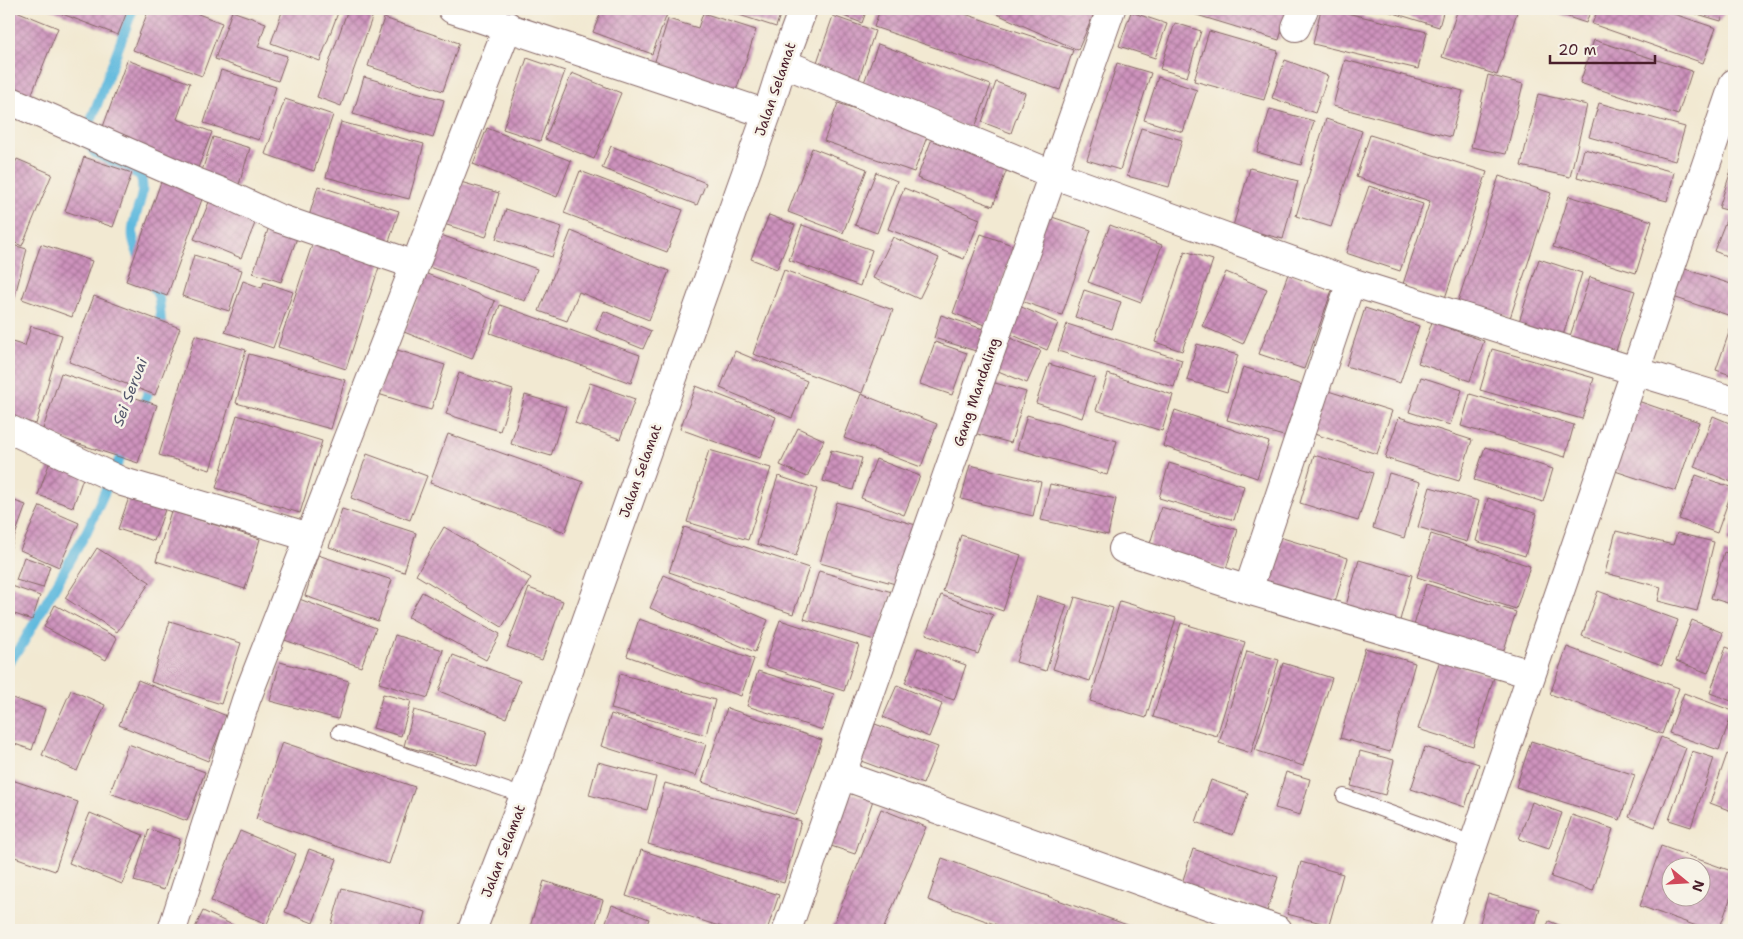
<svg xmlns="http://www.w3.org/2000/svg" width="1743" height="939" font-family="'Shantell Sans',sans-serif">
  <defs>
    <pattern id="building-cross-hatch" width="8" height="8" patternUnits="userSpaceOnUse" patternTransform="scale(1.25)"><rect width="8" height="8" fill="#ce93bd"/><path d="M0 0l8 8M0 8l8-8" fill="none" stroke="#a9779a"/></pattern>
  </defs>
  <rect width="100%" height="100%" fill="#f7f3e8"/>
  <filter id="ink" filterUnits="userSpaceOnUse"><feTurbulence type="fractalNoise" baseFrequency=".02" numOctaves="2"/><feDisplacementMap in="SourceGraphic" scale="10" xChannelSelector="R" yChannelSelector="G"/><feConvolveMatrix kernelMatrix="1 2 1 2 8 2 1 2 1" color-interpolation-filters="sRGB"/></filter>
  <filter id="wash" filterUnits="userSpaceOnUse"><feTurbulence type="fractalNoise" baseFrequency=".0096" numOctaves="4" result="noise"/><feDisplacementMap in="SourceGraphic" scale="20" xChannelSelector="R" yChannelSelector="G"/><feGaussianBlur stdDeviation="1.12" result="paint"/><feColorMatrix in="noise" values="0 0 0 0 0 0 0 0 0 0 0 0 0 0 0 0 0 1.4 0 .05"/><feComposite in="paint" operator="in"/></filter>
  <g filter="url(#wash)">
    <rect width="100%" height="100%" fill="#f2e9d2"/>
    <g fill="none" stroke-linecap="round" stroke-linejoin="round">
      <!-- stream -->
      <path stroke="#60bade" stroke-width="10" d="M89 126 133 9
        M87 142 95 153 140 175C149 195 130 216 133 238 134 245 138 254 141 261
        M151 281 159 298 162 334
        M140 413 153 380
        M9 662 23 643 87 531 125 447"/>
    </g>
    <g id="blocks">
      <!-- building -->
      <path fill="url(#building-cross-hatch)" fill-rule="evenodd" d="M49 9H128L118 35Z
        M149 9H185L222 23 202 76 133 50Z
        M283 9H335L339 10 320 61 271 43Z
        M348 9H354L373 15 341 106 317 97Z
        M602 9H669L652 54 593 32Z
        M728 9H782L776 27 727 11Z
        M834 9H867L862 23 833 12Z
        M880 9H950L1073 50 1060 90 874 27Z
        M1000 9H1096L1078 50 997 14Z
        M1177 9H1288L1279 40Z
        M1321 9H1330L1427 32 1418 69 1313 44Z
        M1381 9H1444L1439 27Z
        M1458 9H1506L1517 12 1497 75 1442 57Z
        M1551 9H1591L1586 23 1550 11Z
        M1598 9H1659L1716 28 1703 63 1592 24Z
        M1680 9H1725L1721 21Z
        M14 10 58 28 31 96 9 87V24Z
        M232 11 266 23 258 47 287 56 278 81 215 59Z
        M1131 12 1167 24 1155 58 1119 46Z
        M703 13 756 30 733 100 651 74 668 19 698 28Z
        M833 16 875 31 858 82 815 68Z
        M384 18 459 43 443 91 368 66Z
        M1175 23 1201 31 1187 77 1160 69Z
        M1209 31 1278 51 1264 100 1194 81Z
        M1594 40 1692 71 1678 115 1580 83Z
        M878 44 991 85 974 130 862 88Z
        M527 58 565 71 540 141 503 129Z
        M127 60 190 83 177 119 212 132 194 178 99 138Z
        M1285 60 1328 76 1315 113 1272 98Z
        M1345 60 1463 91 1451 137 1333 106Z
        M1117 63 1151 73 1120 170 1087 160Z
        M221 70 276 87 259 140 204 123Z
        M572 73 621 93 594 159 545 139Z
        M1488 75 1523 84 1506 154 1471 147Z
        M364 77 444 100 433 138 353 114Z
        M1158 77 1197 90 1183 132 1144 120Z
        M996 82 1025 93 1011 133 982 122Z
        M1538 94 1587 105 1570 177 1521 166Z
        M285 99 333 115 314 171 265 154Z
        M838 103 928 134 914 172 824 141Z
        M1599 103 1685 127 1675 161 1589 137Z
        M1270 109 1314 121 1301 165 1257 152Z
        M1326 119 1362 131 1331 227 1296 216Z
        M341 122 424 144 409 199 326 177Z
        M487 128 571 161 557 197 473 164Z
        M1141 128 1182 140 1169 187 1127 176Z
        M1370 135 1487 172 1445 298 1403 284 1430 201 1356 177Z
        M933 136 1009 164 993 206 917 178Z
        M213 137 250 148 238 188 200 177Z
        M611 146 706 183 697 205 602 168Z
        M812 148 867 169 843 233 788 212Z
        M1584 149 1674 172 1667 201 1577 177Z
        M84 157 132 173 113 227 65 211Z
        M17 159 52 174 22 246 9 240V176Z
        M1734 161V212L1719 208Z
        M1250 168 1298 181 1283 239 1233 226Z
        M580 171 683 210 667 252 564 213Z
        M876 172 897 181 877 233 855 225Z
        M163 176 205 191 167 296 126 281Z
        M1499 176 1551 193 1510 318 1458 301Z
        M450 179 499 193 486 237 437 222Z
        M318 186 399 211 387 248 307 223Z
        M1369 186 1423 204 1400 271 1346 253Z
        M904 188 980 219 964 259 888 229Z
        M1569 196 1652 221 1636 273 1553 247Z
        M211 197 258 216 241 258 194 239Z
        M506 209 562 227 552 257 496 239Z
        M769 215 795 225 777 269 751 259Z
        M1046 215 1091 230 1062 315 1018 300Z
        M1728 215 1734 217V259L1714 251Z
        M270 224 298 235 281 282 253 273Z
        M802 225 872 250 860 286 789 260Z
        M1110 225 1162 245 1141 302 1088 282Z
        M571 231 669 271 649 320 579 292 567 321 539 311Z
        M981 234 1015 246 987 326 953 313Z
        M441 235 537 269 525 301 429 267Z
        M893 237 939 258 919 299 873 278Z
        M314 239 381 261 346 369 278 347Z
        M9 244 27 249 14 299 9 298Z
        M41 244 92 261 72 317 22 299Z
        M1185 251 1213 260 1182 351 1155 342Z
        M194 255 242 270 229 311 182 296Z
        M1539 259 1582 273 1562 339 1518 325Z
        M1673 265 1734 285V317L1664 294Z
        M784 270 893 310 862 393 753 354Z
        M1226 272 1267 289 1243 344 1202 326Z
        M427 274 495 301 472 359 404 332Z
        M1288 274 1332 290 1304 369 1259 354Z
        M1590 277 1635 291 1615 354 1569 339Z
        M243 281 262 288 264 282 293 292 273 348 225 332Z
        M1084 290 1121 302 1112 329 1075 317Z
        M94 296 180 328 155 395 69 362Z
        M500 305 640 355 631 383 490 333Z
        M1017 305 1058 323 1047 350 1006 332Z
        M1365 308 1419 326 1400 383 1346 366Z
        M604 311 651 331 643 349 596 330Z
        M941 315 986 330 979 352 934 338Z
        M1432 322 1484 341 1470 381 1418 363Z
        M1067 324 1182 360 1174 387 1058 351Z
        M1732 324 1734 325V376L1716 370Z
        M31 326 62 335 36 424 9 416V341L25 346Z
        M195 335 246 350 210 470 159 455Z
        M1005 336 1041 351 1027 383 991 368Z
        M935 342 967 353 952 395 920 384Z
        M1197 344 1238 355 1227 392 1187 380Z
        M391 348 445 365 431 410 378 394Z
        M1492 349 1594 378 1582 419 1480 390Z
        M735 351 807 381 792 418 720 388Z
        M249 354 345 380 331 429 236 403Z
        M1049 364 1095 378 1082 418 1036 403Z
        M1243 367 1302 385 1287 437 1227 420Z
        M61 373 157 405 138 463 42 432Z
        M459 373 513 390 500 431 446 414Z
        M1108 374 1173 395 1162 431 1096 410Z
        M1421 377 1462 390 1450 425 1409 412Z
        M985 380 1026 392 1011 443 970 432Z
        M590 383 635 399 620 439 575 423Z
        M696 386 776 417 760 458 680 429Z
        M1325 390 1392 411 1377 454 1311 433Z
        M861 394 937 424 921 467 844 438Z
        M1470 394 1574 425 1565 457 1461 426Z
        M525 395 566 407 551 456 511 444Z
        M1635 400 1699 422 1676 491 1612 470Z
        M1175 410 1269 442 1257 478 1163 446Z
        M237 415 322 441 300 513 216 488Z
        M1027 415 1117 441 1107 475 1017 449Z
        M1713 416 1734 425V483L1694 467Z
        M1399 417 1472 440 1459 481 1385 458Z
        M798 428 824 440 807 477 780 465Z
        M448 434 583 482 565 532 430 483Z
        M1485 447 1553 469 1543 502 1474 480Z
        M709 450 771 468 748 540 687 522Z
        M831 450 862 458 853 490 823 481Z
        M367 454 427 476 410 520 351 498Z
        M1314 455 1373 473 1358 521 1300 503Z
        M876 459 920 476 904 515 861 498Z
        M1169 463 1244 486 1234 520 1159 498Z
        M49 464 84 475 73 507 38 495Z
        M970 465 1041 482 1033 516 961 499Z
        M1389 473 1420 482 1404 538 1373 528Z
        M1696 475 1733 488 1717 533 1679 519Z
        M778 476 817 489 796 556 757 544Z
        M1050 484 1116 499 1108 535 1041 520Z
        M1430 487 1479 501 1467 542 1418 527Z
        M131 492 167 504 154 541 118 529Z
        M1488 498 1537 514 1525 556 1476 541Z
        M9 499 26 505 9 552Z
        M837 502 916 525 899 585 820 563Z
        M40 506 79 523 59 567 20 550Z
        M1161 507 1238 530 1226 569 1149 547Z
        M342 509 416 533 404 572 329 547Z
        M171 511 260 539 245 589 156 561Z
        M1734 519V544L1727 542Z
        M444 527 531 578 502 627 416 575Z
        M684 527 809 568 793 614 669 572Z
        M1616 531 1673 545 1677 533 1714 542 1697 611 1658 601 1661 587 1605 573Z
        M1431 534 1530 566 1516 609 1417 577Z
        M961 535 1021 555 1003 611 943 591Z
        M1276 536 1348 558 1334 606 1261 584Z
        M97 548 150 582 117 632 65 598Z
        M1724 552 1734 555V605L1711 598Z
        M318 555 392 580 378 621 305 596Z
        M24 557 50 566 43 588 16 580Z
        M1359 560 1412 575 1399 624 1345 609Z
        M819 571 892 592 878 641 804 619Z
        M664 575 768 620 755 652 650 608Z
        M1426 584 1516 612 1502 656 1413 629Z
        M9 585 40 596 32 620 9 612Z
        M529 588 563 601 542 660 507 647Z
        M1598 591 1678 620 1662 665 1582 636Z
        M422 592 500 634 486 660 408 617Z
        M941 595 993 615 978 654 926 634Z
        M1037 596 1067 605 1046 671 1016 662Z
        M294 597 376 628 361 667 279 638Z
        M1075 597 1113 608 1090 681 1053 669Z
        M1120 601 1176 618 1146 718 1090 701Z
        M55 605 117 638 106 660 44 627Z
        M639 619 754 659 741 696 627 656Z
        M780 620 859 645 844 691 765 666Z
        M1692 620 1723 633 1708 673 1676 661Z
        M170 621 241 643 221 704 151 682Z
        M1181 623 1245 642 1217 736 1153 717Z
        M395 635 443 650 428 698 379 683Z
        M1567 647 1679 688 1662 734 1550 694Z
        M1726 647 1734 650V702L1710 693Z
        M918 648 966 665 954 700 905 683Z
        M1365 648 1415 663 1390 752 1340 738Z
        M1247 651 1279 660 1251 753 1219 743Z
        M453 655 520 681 506 718 439 691Z
        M1440 660 1494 677 1473 746 1418 729Z
        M280 662 349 681 338 719 270 701Z
        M1283 663 1332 678 1303 766 1255 750Z
        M758 671 834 694 823 730 747 706Z
        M620 674 715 700 706 735 611 709Z
        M138 680 227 716 208 761 119 725Z
        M897 685 942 704 929 737 883 717Z
        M71 690 105 705 77 771 42 755Z
        M1684 693 1733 711 1719 750 1669 733Z
        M383 694 411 701 401 736 373 728Z
        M9 697 45 709 32 750 9 742Z
        M727 708 822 740 796 815 702 782Z
        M414 710 487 731 477 766 404 746Z
        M611 714 706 744 696 776 601 746Z
        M875 724 938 747 923 784 861 761Z
        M1661 737 1686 748 1655 827 1629 817Z
        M1531 741 1635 775 1620 820 1516 787Z
        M282 742 415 787 389 864 256 819Z
        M128 744 205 772 187 821 110 793Z
        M1425 747 1479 764 1465 807 1411 789Z
        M1360 751 1394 760 1385 795 1351 786Z
        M1692 751 1714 758 1691 827 1669 820Z
        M1727 754 1734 757V812L1710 803Z
        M598 762 656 777 647 810 589 795Z
        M1286 772 1310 779 1300 815 1275 808Z
        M9 779 78 802 55 871 9 855Z
        M1211 780 1248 793 1233 835 1196 822Z
        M665 783 801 821 784 883 648 844Z
        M848 792 873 800 855 854 831 846Z
        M1532 802 1562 813 1549 849 1519 839Z
        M881 809 926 827 883 930H831Z
        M90 813 143 835 122 884 69 863Z
        M1572 815 1613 829 1593 891 1551 877Z
        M149 829 180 839 164 890 134 881Z
        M240 831 296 854 267 924 211 901Z
        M1661 846 1734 872V888L1719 930H1708L1640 906ZM1670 866H1700V896H1670Z
        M309 849 337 859 313 923 285 912Z
        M1193 849 1278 877 1267 911 1182 883Z
        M641 850 779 895 767 930H731L626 896Z
        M942 858 1141 930H1011L928 900Z
        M1301 862 1343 874 1329 925 1287 914Z
        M544 881 603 900 594 930H529Z
        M342 888 426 912 421 930H330Z
        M1488 894 1540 909 1534 930H1478Z
        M612 905 649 919 645 930H603Z
        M203 911 243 930H194Z
        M1549 921 1571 930H1545Z"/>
    </g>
  </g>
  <g filter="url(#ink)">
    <use href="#blocks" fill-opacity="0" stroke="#856665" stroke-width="1"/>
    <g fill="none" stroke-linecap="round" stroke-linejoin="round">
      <!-- service casing -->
      <g stroke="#856665" stroke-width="16">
        <path id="service" d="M339 732 524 796
          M1344 796 1473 843"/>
      </g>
      <!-- minor casing -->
      <g stroke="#856665" stroke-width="30">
        <path id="minor" d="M452 9 767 114
          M1296 27 1304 9
          M783 63 1052 174 1351 282 1635 371 1734 401
          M9 100 196 182 222 192 278 218 415 265
          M9 429 123 482 309 537
          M1123 549 1248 590 1531 674
          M1248 590 1351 282
          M841 775 1278 930
          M172 930 246 700 508 26
          M472 930 524 796 767 114 783 63 803 9
          M787 930 1111 9
          M1444 930 1734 83"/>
      </g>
      <!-- service -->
      <use href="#service" stroke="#fff" stroke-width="14"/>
      <!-- minor -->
      <use href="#minor" stroke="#fff" stroke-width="28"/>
    </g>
  </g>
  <g text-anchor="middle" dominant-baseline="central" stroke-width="5" stroke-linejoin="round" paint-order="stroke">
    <!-- street labels -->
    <g font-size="14" fill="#4a1f2b" stroke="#f7f3e8">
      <text transform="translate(775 89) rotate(-71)">Jalan Selamat</text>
      <text transform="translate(976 392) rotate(-71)">Gang Mandaling</text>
      <text transform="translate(640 471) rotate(-70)">Jalan Selamat</text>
      <text transform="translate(503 851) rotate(-69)">Jalan Selamat</text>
    </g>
    <!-- water labels -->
    <g font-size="15" font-style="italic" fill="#52556a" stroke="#f7f3e8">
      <text transform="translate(130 392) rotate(-69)">Sei Seruai</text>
    </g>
  </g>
  <!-- margin -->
  <rect width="1743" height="939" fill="none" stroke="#f7f3e8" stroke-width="30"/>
  <!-- north arrow -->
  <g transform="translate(1686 882) rotate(108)"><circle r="24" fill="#f7f3e8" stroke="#b29e9c"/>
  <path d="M0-4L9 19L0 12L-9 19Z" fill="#d1495b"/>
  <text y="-8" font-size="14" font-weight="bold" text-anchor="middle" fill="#4a1f2b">N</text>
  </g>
  <!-- scale -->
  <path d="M1550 55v8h105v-8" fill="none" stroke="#4a1f2b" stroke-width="2.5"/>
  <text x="1558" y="55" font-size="15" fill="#4a1f2b" stroke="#f7f3e8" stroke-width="4" paint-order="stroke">20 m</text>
</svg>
